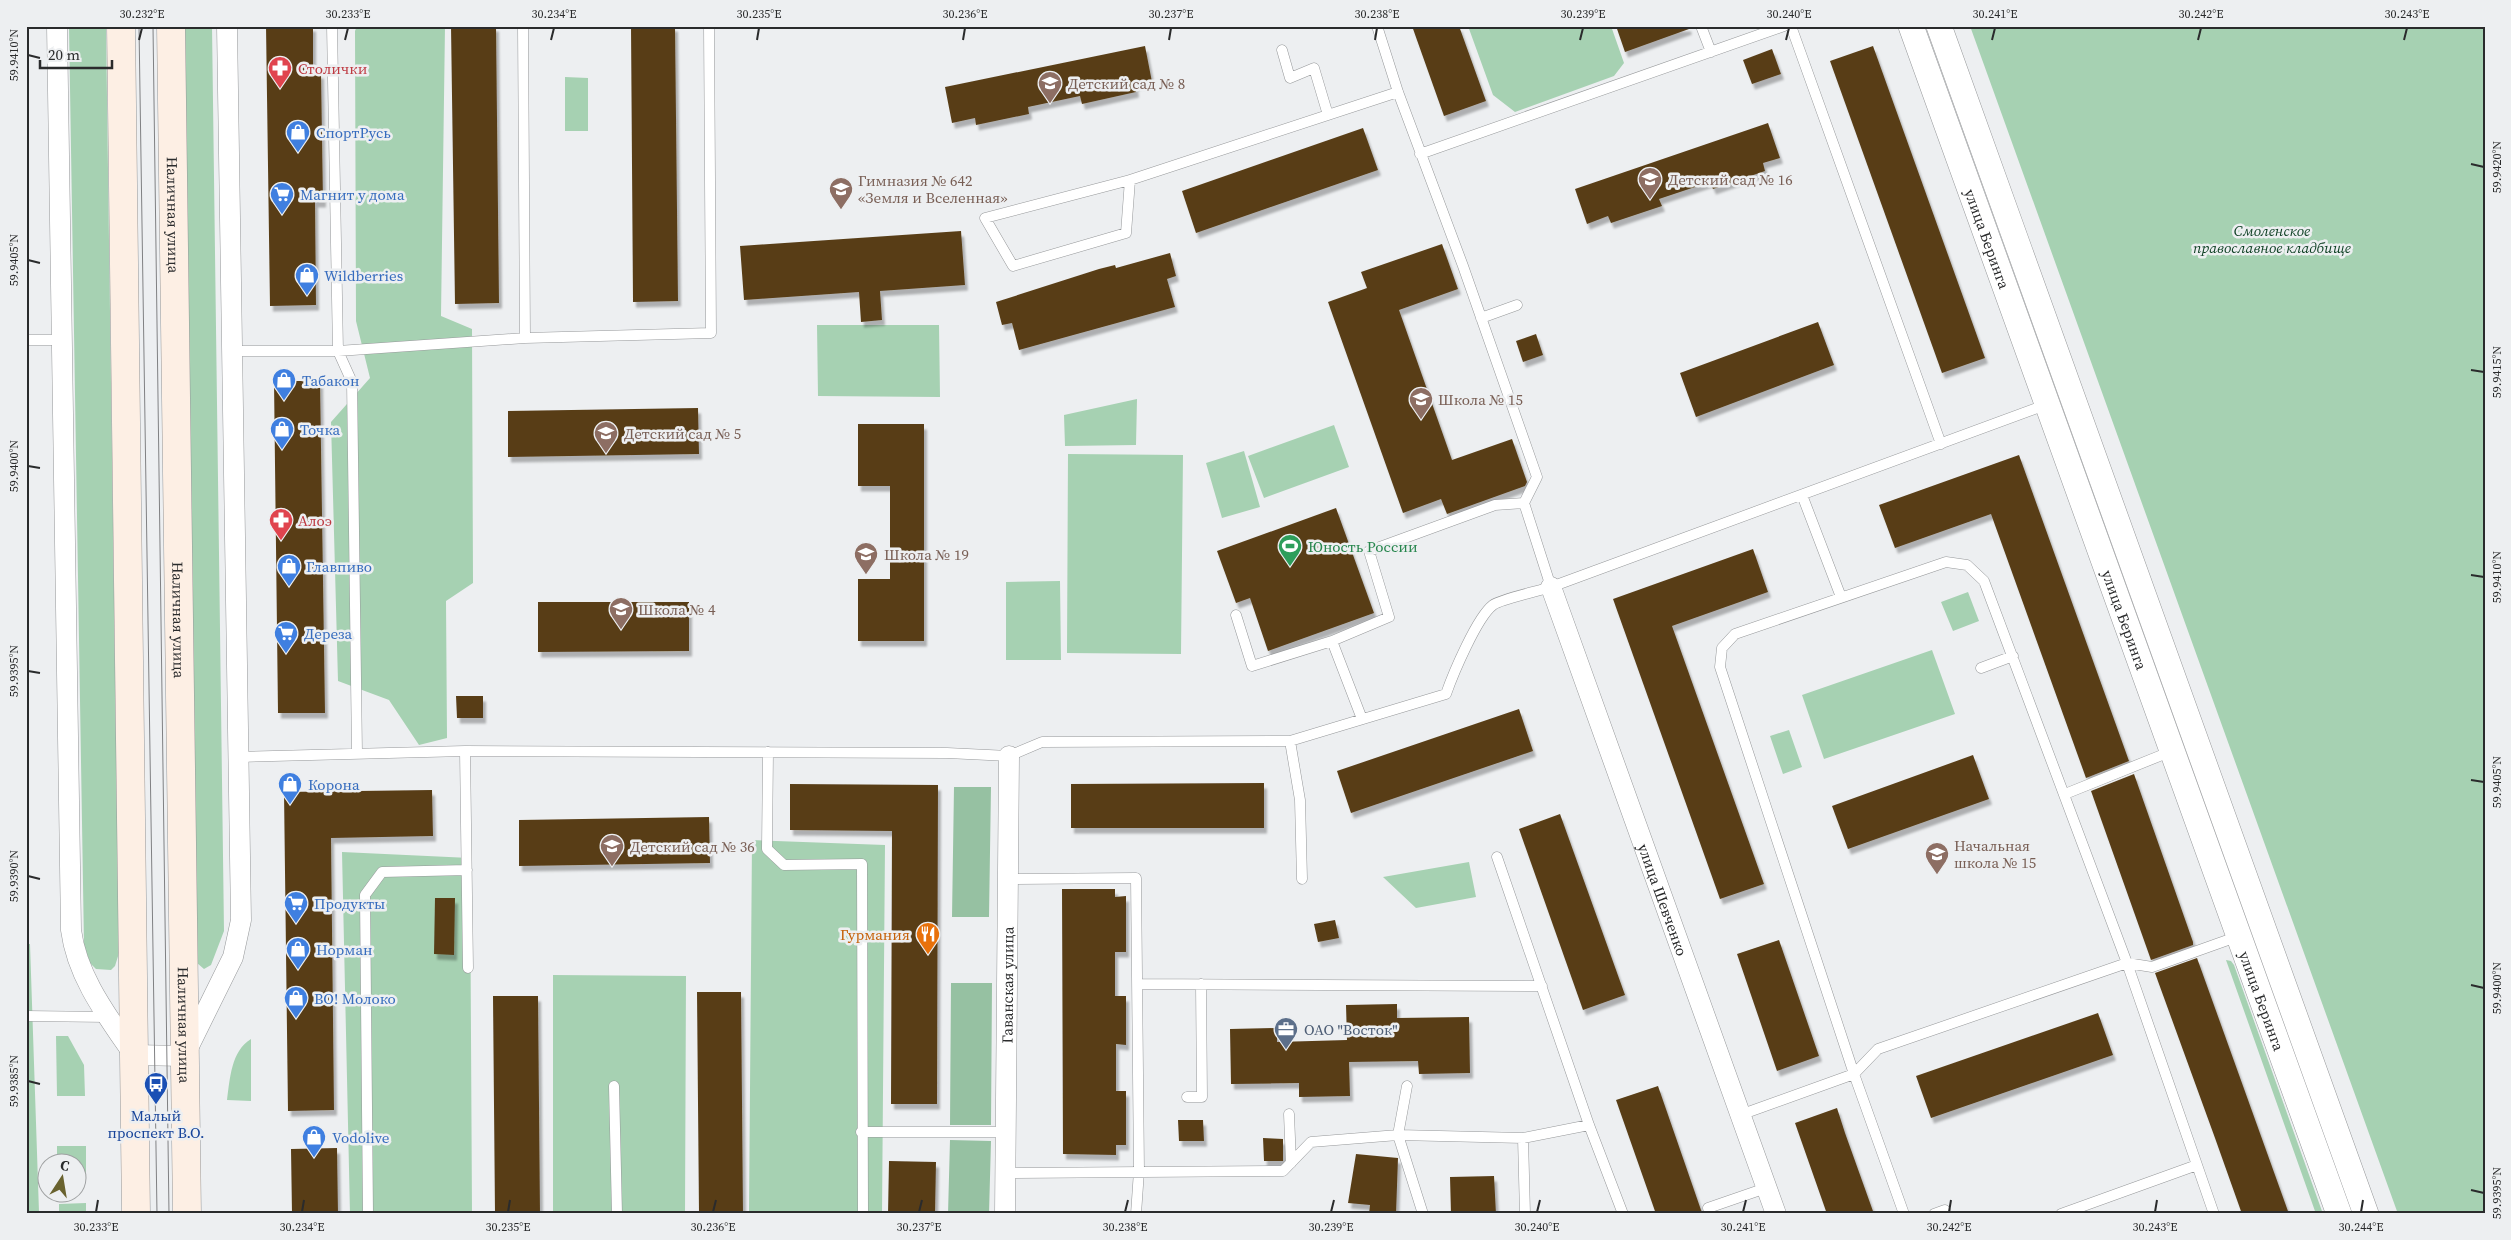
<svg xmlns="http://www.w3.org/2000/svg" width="2511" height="1240" font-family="'Source Serif 4',serif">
  <defs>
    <filter id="shadow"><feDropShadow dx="3" dy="5.5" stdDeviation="1" flood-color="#0004"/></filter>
  </defs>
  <rect width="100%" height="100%" fill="#edeff1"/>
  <!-- green -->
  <path fill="#a6d1b2" d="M69 26H106L119 953 115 966 111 970 96 969 90 963 84 945Z
    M183 26H212L224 931 211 965 204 969 197 963Z
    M357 26H445L441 316 472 329 473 583 446 601 447 738 419 745 389 700 338 681 331 422 370 378 356 321 355 31Z
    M1468 26H1611L1624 63 1614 76 1515 112 1493 95Z
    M1970 26H2485V1214H2398Z
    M565 77 588 78V131H565Z
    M817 325H939L940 397 818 396Z
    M1137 399 1136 445 1065 446 1064 415Z
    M1334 425 1349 467 1264 498 1248 456Z
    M1244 451 1260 507 1222 518 1206 463Z
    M1068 454 1183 455 1181 654 1067 653Z
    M1060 581 1061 660H1006V582Z
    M1968 592 1979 621 1953 631 1941 602Z
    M1932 650 1955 714 1824 759 1802 695Z
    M1789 730 1802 767 1783 774 1770 736Z
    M752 840 885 845 882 1214H749Z
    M342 852 470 858 472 1214H350Z
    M1469 862 1476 897 1416 908 1383 877Z
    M26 944H30L39 1212 26 1211Z
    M2226 960 2231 961 2234 965 2323 1214H2316Z
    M553 975 686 976 685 1214H553Z
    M56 1036H68L84 1065 85 1096H57Z
    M251 1039V1101L227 1100C230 1079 231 1051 251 1039Z
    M57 1146H86V1174H78V1162H57Z
    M86 1203V1214H59V1204Z"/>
  <!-- forest -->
  <path fill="#96c1a2" d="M954 787H991L989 917H952Z
    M951 983H992L991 1125H950Z
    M950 1140 991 1141 989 1214H948Z"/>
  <!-- building -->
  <path fill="#583e19" filter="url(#shadow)" d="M266 26H313V73H321L323 202H315L316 305 270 306Z
    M451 26H496L499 303 455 304Z
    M631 26H675L678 301 633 302Z
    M1412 26H1459L1486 101 1444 116Z
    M1616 26H1688L1689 29 1625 52Z
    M1145 46 1152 82 1135 85 1136 92 1082 104 1080 96 1028 107 1029 114 976 125 975 118 952 123 945 87Z
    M1873 46 1985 358 1942 373 1830 61Z
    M1772 49 1781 74 1752 84 1743 60Z
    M1768 123 1780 158 1763 163 1765 171 1713 189 1710 182 1659 199 1662 206 1611 223 1608 216 1587 224 1575 189Z
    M1363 128 1378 170 1196 233 1182 191Z
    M961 231 965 285 880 291 882 320 861 322 859 292 744 300 740 246Z
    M1442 244 1458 289 1399 310 1452 460 1512 439 1527 482 1525 486 1447 514 1441 499 1403 513 1328 302 1367 288 1361 272Z
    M1170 253 1176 276 1167 279 1175 307 1019 350 1012 323 1002 325 996 302 1099 269 1115 265 1116 268Z
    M1818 322 1834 365 1696 417 1680 373Z
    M1536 334 1543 355 1523 362 1516 341Z
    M274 381H320L325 713H278Z
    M698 408 699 454 508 457V411Z
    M858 424H924V641H858V579H890V486H858Z
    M2019 455 2129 761 2086 778 1991 514 1895 548 1879 505Z
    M1336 508 1374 613 1268 651 1250 598 1236 603 1217 551Z
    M1753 549 1768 592 1672 626 1764 884 1720 899 1613 599Z
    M538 602H689V651L538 652Z
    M456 696H483V718H457Z
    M1519 709 1533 751 1351 813 1337 771Z
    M1973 755 1989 799 1848 849 1832 806Z
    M2134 774 2193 942V945L2151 960 2091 791Z
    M1264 783V828H1071V784Z
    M790 784 938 785 937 1104H891L892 831 790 830Z
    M432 790 433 836 331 838 334 1110 288 1111 284 792Z
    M1560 814 1625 995 1583 1010 1519 829Z
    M709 817 710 863 519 866V820Z
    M1062 889H1115V897L1126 896V952H1115V996H1126V1045L1116 1044V1091H1126V1145H1116V1155L1063 1154Z
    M435 898H455L454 955 434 954Z
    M1335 920 1339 938 1318 942 1314 924Z
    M1779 940 1819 1056 1777 1071 1737 954Z
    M2197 958 2289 1214H2242L2215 1138 2155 973Z
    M697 992H741L743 1214H699Z
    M493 996H538L540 1214H495Z
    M1397 1004V1018L1469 1017 1470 1073 1419 1074 1418 1061 1349 1062 1350 1096 1299 1097V1083L1231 1084 1230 1029 1277 1028V1042L1347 1040 1346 1005Z
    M2098 1013 2113 1055 1931 1118 1916 1076Z
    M1658 1086 1701 1210 1703 1214H1656L1616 1100Z
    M1837 1108 1845 1133 1874 1214H1827L1795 1123Z
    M1178 1120H1203L1204 1141H1179Z
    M1263 1138 1283 1139V1161H1264Z
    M337 1148 338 1214H292L291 1149Z
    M1356 1154 1398 1158 1396 1214H1369L1370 1205 1348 1203Z
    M889 1161 936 1162 935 1214H888Z
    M1494 1176 1496 1214H1451L1450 1177Z"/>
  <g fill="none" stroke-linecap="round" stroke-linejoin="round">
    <!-- service casing -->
    <g stroke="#96989a" stroke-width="11">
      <path id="service" d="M523 26 525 338
        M1377 26 1398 92 1463 266 1537 477 1524 503 1551 587
        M1701 26 1711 52
        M1791 26 1941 444
        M1282 50 1290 78 1314 68 1328 115
        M1420 154 1784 26
        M1130 180 1126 233 1013 266 985 218 1130 180 1398 92
        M1481 318 1517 305
        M26 340H63
        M232 351H338L332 26
        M1802 495 1841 597
        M1236 615 1252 666 1332 641
        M1981 668 2013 656
        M1362 719 1332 641 1389 617 1369 551 1495 505 1524 503
        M1290 741 1300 800 1302 879
        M465 751 468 968
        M768 752 767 849 784 865 862 864 863 1214
        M357 753 352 382 338 351 525 338 711 333 709 26
        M238 757 465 751 947 753 1009 756 1042 742 1290 741 1446 694C1453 674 1477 617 1493 605 1501 599 1539 591 1551 587L2048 404
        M2065 794 2172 751
        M1497 857 1589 1125 1623 1214
        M1008 879 1136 878 1139 1171 1136 1214
        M1138 984 1542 986
        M26 1016 108 1017
        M614 1086 617 1214
        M1407 1086 1398 1135 1423 1214
        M1187 1097H1202L1201 984
        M1289 1114 1291 1163
        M1740 1115 1854 1074 1878 1049 2127 963 2152 967 2239 936
        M861 1132H1006
        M1523 1138 1525 1214
        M1006 1173 1283 1171 1311 1142 1398 1135 1523 1138 1589 1125
        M1708 1208 1766 1188
        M368 1214 365 895 382 872 467 870
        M1904 1214 1854 1074 1720 667 1722 648 1735 634 1946 562 1967 565 1984 581 2127 963 2214 1214
        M1934 1214 1945 1210
        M2061 1214 2197 1165"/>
    </g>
    <!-- minor casing -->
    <g stroke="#96989a" stroke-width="21">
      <g id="minor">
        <path d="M57 26 71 930C77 977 108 1017 134 1055L184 1056 233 957 241 920 227 26"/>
        <path id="s1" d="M1551 587 1776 1214"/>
        <path id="s2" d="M1005 1214 1009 756"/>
      </g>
    </g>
    <!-- tertiary casing -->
    <g stroke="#96989a" stroke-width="26">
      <g id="tertiary">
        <path id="s3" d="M1911 26 2339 1214"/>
        <path d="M1939 26 2366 1214"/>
      </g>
    </g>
    <!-- secondary casing -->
    <g stroke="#96989a" stroke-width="29">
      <g id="secondary">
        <path d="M121 26 136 1214"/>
        <path id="s4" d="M171 26 187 1214"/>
      </g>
    </g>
    <!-- service -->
    <use href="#service" stroke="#fff" stroke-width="10"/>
    <!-- minor -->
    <use href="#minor" stroke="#fff" stroke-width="20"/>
    <!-- tertiary -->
    <use href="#tertiary" stroke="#fff" stroke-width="25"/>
    <!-- secondary -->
    <use href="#secondary" stroke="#fdefe4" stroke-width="28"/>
    <!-- tram -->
    <path stroke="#808183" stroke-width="1" d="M139 26 157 1214
      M153 26 169 1214"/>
  </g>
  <!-- ticks -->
  <path fill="none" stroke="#2a2b2c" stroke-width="2" d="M139 40 142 28M345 40 348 28M551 40 554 28M757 40 759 28M963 40 965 28M1169 40 1171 28M1375 40 1377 28M1580 40 1583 28M1786 40 1789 28M1992 40 1995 28M2198 40 2201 28M2404 40 2407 28M28 55 40 58M2471 164 2484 167M28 260 40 263M2471 370 2484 372M28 466 40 468M2471 575 2484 577M28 671 40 673M2471 780 2484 782M28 876 40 879M2471 985 2484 988M28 1081 40 1084M2471 1190 2484 1193M96 1212 98 1200M302 1212 304 1200M508 1212 510 1200M713 1212 716 1200M919 1212 922 1200M1125 1212 1128 1200M1331 1212 1334 1200M1537 1212 1540 1200M1743 1212 1746 1200M1949 1212 1951 1200M2155 1212 2157 1200M2361 1212 2363 1200"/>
  <!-- icons -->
  <defs>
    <g id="pharmacy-pin" transform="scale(1.25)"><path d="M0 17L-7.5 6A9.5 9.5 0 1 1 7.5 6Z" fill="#e0444e" stroke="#edeff1"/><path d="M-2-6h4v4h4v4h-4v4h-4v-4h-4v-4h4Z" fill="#fff"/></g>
    <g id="school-pin" transform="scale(1.25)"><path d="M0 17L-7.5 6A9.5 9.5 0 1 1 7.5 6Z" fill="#8d6e63" stroke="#edeff1"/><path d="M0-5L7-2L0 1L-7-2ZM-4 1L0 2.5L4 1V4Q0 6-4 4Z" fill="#fff"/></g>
    <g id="shop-pin" transform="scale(1.25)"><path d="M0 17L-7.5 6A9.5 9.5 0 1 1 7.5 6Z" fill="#3f7fe0" stroke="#edeff1"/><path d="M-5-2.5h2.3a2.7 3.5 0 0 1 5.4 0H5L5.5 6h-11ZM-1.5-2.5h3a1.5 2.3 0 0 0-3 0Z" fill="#fff"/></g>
    <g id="supermarket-pin" transform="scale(1.25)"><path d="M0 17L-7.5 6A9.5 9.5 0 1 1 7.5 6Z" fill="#3f7fe0" stroke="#edeff1"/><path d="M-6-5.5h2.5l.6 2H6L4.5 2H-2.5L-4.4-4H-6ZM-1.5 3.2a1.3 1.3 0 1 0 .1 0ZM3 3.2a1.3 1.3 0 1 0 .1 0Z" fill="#fff"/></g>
    <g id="stadium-pin" transform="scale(1.25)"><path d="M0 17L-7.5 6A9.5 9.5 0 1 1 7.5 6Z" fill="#2e9e5b" stroke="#edeff1"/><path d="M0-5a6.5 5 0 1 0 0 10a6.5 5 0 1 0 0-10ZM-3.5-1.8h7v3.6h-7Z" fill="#fff"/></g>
    <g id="restaurant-pin" transform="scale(1.25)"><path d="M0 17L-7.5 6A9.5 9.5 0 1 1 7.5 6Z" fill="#e8710a" stroke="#edeff1"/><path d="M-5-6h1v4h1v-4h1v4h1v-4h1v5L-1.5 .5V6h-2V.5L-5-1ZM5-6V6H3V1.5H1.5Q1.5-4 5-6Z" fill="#fff"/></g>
    <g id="office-pin" transform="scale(1.25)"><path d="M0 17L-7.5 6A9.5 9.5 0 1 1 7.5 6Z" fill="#5c6f8a" stroke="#edeff1"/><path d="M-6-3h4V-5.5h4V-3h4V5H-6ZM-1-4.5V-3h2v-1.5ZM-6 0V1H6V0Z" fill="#fff"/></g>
    <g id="bus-pin" transform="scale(1.25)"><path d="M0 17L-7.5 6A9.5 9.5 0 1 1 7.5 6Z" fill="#1a4fb4" stroke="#edeff1"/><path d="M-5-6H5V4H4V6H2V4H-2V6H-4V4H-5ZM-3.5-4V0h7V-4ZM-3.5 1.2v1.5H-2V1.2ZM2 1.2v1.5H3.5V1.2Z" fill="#fff"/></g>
  </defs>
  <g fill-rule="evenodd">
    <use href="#pharmacy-pin" x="280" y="68"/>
    <use href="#school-pin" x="1050" y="83"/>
    <use href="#shop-pin" x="298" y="132"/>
    <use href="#school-pin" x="1650" y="179"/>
    <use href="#school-pin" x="841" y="189"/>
    <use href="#supermarket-pin" x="282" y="194"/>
    <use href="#shop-pin" x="307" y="275"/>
    <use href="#shop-pin" x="284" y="380"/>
    <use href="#school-pin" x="1421" y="399"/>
    <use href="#shop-pin" x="282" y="429"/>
    <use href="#school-pin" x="606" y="433"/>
    <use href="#pharmacy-pin" x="281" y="520"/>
    <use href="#stadium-pin" x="1290" y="546"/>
    <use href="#school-pin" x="866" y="554"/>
    <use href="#shop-pin" x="289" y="566"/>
    <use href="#school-pin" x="621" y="609"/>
    <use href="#supermarket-pin" x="286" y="633"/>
    <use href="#shop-pin" x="290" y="784"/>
    <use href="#school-pin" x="612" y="846"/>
    <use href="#school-pin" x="1937" y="854"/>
    <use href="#supermarket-pin" x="296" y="903"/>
    <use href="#restaurant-pin" x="928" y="934"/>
    <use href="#shop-pin" x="298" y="949"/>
    <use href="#shop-pin" x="296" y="998"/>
    <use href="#office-pin" x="1286" y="1029"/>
    <use href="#bus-pin" x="156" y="1084"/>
    <use href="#shop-pin" x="314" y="1137"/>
  </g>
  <g text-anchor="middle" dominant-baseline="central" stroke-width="5" stroke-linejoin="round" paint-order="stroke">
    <!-- health labels -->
    <g font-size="15" fill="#be3a42" stroke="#edeff1" text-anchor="start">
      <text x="298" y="68">Столички</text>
      <text x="298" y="520">Алоэ</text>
    </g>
    <!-- education labels -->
    <g font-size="15" fill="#785e54" stroke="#edeff1" text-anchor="start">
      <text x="1068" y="83">Детский сад № 8</text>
      <text x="1668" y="179">Детский сад № 16</text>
      <text x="858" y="180">Гимназия № 642<tspan x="858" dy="17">«Земля и Вселенная»</tspan></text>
      <text x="1438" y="399">Школа № 15</text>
      <text x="624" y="433">Детский сад № 5</text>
      <text x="884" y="554">Школа № 19</text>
      <text x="638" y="609">Школа № 4</text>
      <text x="1954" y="845">Начальная<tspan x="1954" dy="17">школа № 15</tspan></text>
      <text x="630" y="846">Детский сад № 36</text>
    </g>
    <!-- shop labels -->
    <g font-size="15" fill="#366cbe" stroke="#edeff1" text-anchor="start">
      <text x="316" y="132">СпортРусь</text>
      <text x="300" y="194">Магнит у дома</text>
      <text x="324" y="275">Wildberries</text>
      <text x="302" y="380">Табакон</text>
      <text x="300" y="429">Точка</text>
      <text x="306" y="566">Главпиво</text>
      <text x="304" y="633">Дереза</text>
      <text x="308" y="784">Корона</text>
      <text x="314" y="903">Продукты</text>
      <text x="316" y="949">Норман</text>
      <text x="314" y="998">ВО! Молоко</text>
      <text x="332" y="1137">Vodolive</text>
    </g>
    <!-- street labels -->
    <g font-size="15" fill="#2a2b2c" stroke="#edeff1">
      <text stroke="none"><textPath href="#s4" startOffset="189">Наличная улица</textPath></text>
      <text stroke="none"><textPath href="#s3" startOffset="226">улица Беринга</textPath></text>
      <text stroke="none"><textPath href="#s4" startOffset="594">Наличная улица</textPath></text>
      <text stroke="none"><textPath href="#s3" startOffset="631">улица Беринга</textPath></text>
      <text stroke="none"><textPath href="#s1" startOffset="332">улица Шевченко</textPath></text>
      <text stroke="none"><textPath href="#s2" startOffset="229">Гаванская улица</textPath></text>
      <text stroke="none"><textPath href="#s3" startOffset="1036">улица Беринга</textPath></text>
      <text stroke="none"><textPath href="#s4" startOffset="999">Наличная улица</textPath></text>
    </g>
    <!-- park labels -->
    <g font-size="15" font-style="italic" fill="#0b3e21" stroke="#edeff1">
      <text x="2272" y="230">Смоленское<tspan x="2272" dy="17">православное кладбище</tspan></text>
    </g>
    <!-- leisure labels -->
    <g font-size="15" fill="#27864d" stroke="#edeff1" text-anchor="start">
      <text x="1308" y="546">Юность России</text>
    </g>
    <!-- food labels -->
    <g font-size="15" fill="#c56008" stroke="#edeff1" text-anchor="end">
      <text x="910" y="934">Гурмания</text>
    </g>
    <!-- service labels -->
    <g font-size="15" fill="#4e5e75" stroke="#edeff1" text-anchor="start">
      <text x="1304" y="1029">ОАО "Восток"</text>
    </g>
    <!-- transit labels -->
    <g font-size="15" fill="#164399" stroke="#edeff1">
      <text x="156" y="1115">Малый<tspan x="156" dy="17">проспект В.О.</tspan></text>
    </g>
  </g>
  <!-- border -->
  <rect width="2511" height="1240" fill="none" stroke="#edeff1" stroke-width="55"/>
  <!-- north arrow -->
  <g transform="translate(62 1178) rotate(12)"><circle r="24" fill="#edeff1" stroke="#9fa1a2"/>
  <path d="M0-4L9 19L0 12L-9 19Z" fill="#69622e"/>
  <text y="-8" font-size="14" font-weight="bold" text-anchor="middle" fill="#2a2b2c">С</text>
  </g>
  <!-- scale -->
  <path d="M40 60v8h72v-8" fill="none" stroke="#2a2b2c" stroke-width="2.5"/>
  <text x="48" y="60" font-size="15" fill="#2a2b2c" stroke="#edeff1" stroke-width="4" paint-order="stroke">20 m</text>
  <rect x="28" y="28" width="2456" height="1184" fill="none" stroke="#2a2b2c" stroke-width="2"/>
  <g font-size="12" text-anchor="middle" fill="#2a2b2c">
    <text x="142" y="18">30.232°E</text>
    <text x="348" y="18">30.233°E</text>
    <text x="554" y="18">30.234°E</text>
    <text x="759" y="18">30.235°E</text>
    <text x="965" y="18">30.236°E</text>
    <text x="1171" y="18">30.237°E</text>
    <text x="1377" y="18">30.238°E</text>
    <text x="1583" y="18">30.239°E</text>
    <text x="1789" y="18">30.240°E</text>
    <text x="1995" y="18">30.241°E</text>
    <text x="2201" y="18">30.242°E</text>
    <text x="2407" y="18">30.243°E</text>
    <text transform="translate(14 55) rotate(-90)" y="4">59.9410°N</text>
    <text transform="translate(2497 167) rotate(-90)" y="4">59.9420°N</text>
    <text transform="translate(14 260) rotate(-90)" y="4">59.9405°N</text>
    <text transform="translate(2497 372) rotate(-90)" y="4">59.9415°N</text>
    <text transform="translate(14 466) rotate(-90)" y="4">59.9400°N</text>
    <text transform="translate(2497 577) rotate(-90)" y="4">59.9410°N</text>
    <text transform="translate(14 671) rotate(-90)" y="4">59.9395°N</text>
    <text transform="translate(2497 782) rotate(-90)" y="4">59.9405°N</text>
    <text transform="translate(14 876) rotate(-90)" y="4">59.9390°N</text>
    <text transform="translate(2497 988) rotate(-90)" y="4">59.9400°N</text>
    <text transform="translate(14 1081) rotate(-90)" y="4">59.9385°N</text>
    <text transform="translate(2497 1193) rotate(-90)" y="4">59.9395°N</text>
    <text x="96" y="1231">30.233°E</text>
    <text x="302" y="1231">30.234°E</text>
    <text x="508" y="1231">30.235°E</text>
    <text x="713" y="1231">30.236°E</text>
    <text x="919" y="1231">30.237°E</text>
    <text x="1125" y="1231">30.238°E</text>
    <text x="1331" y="1231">30.239°E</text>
    <text x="1537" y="1231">30.240°E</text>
    <text x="1743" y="1231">30.241°E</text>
    <text x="1949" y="1231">30.242°E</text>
    <text x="2155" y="1231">30.243°E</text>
    <text x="2361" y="1231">30.244°E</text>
  </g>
</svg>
